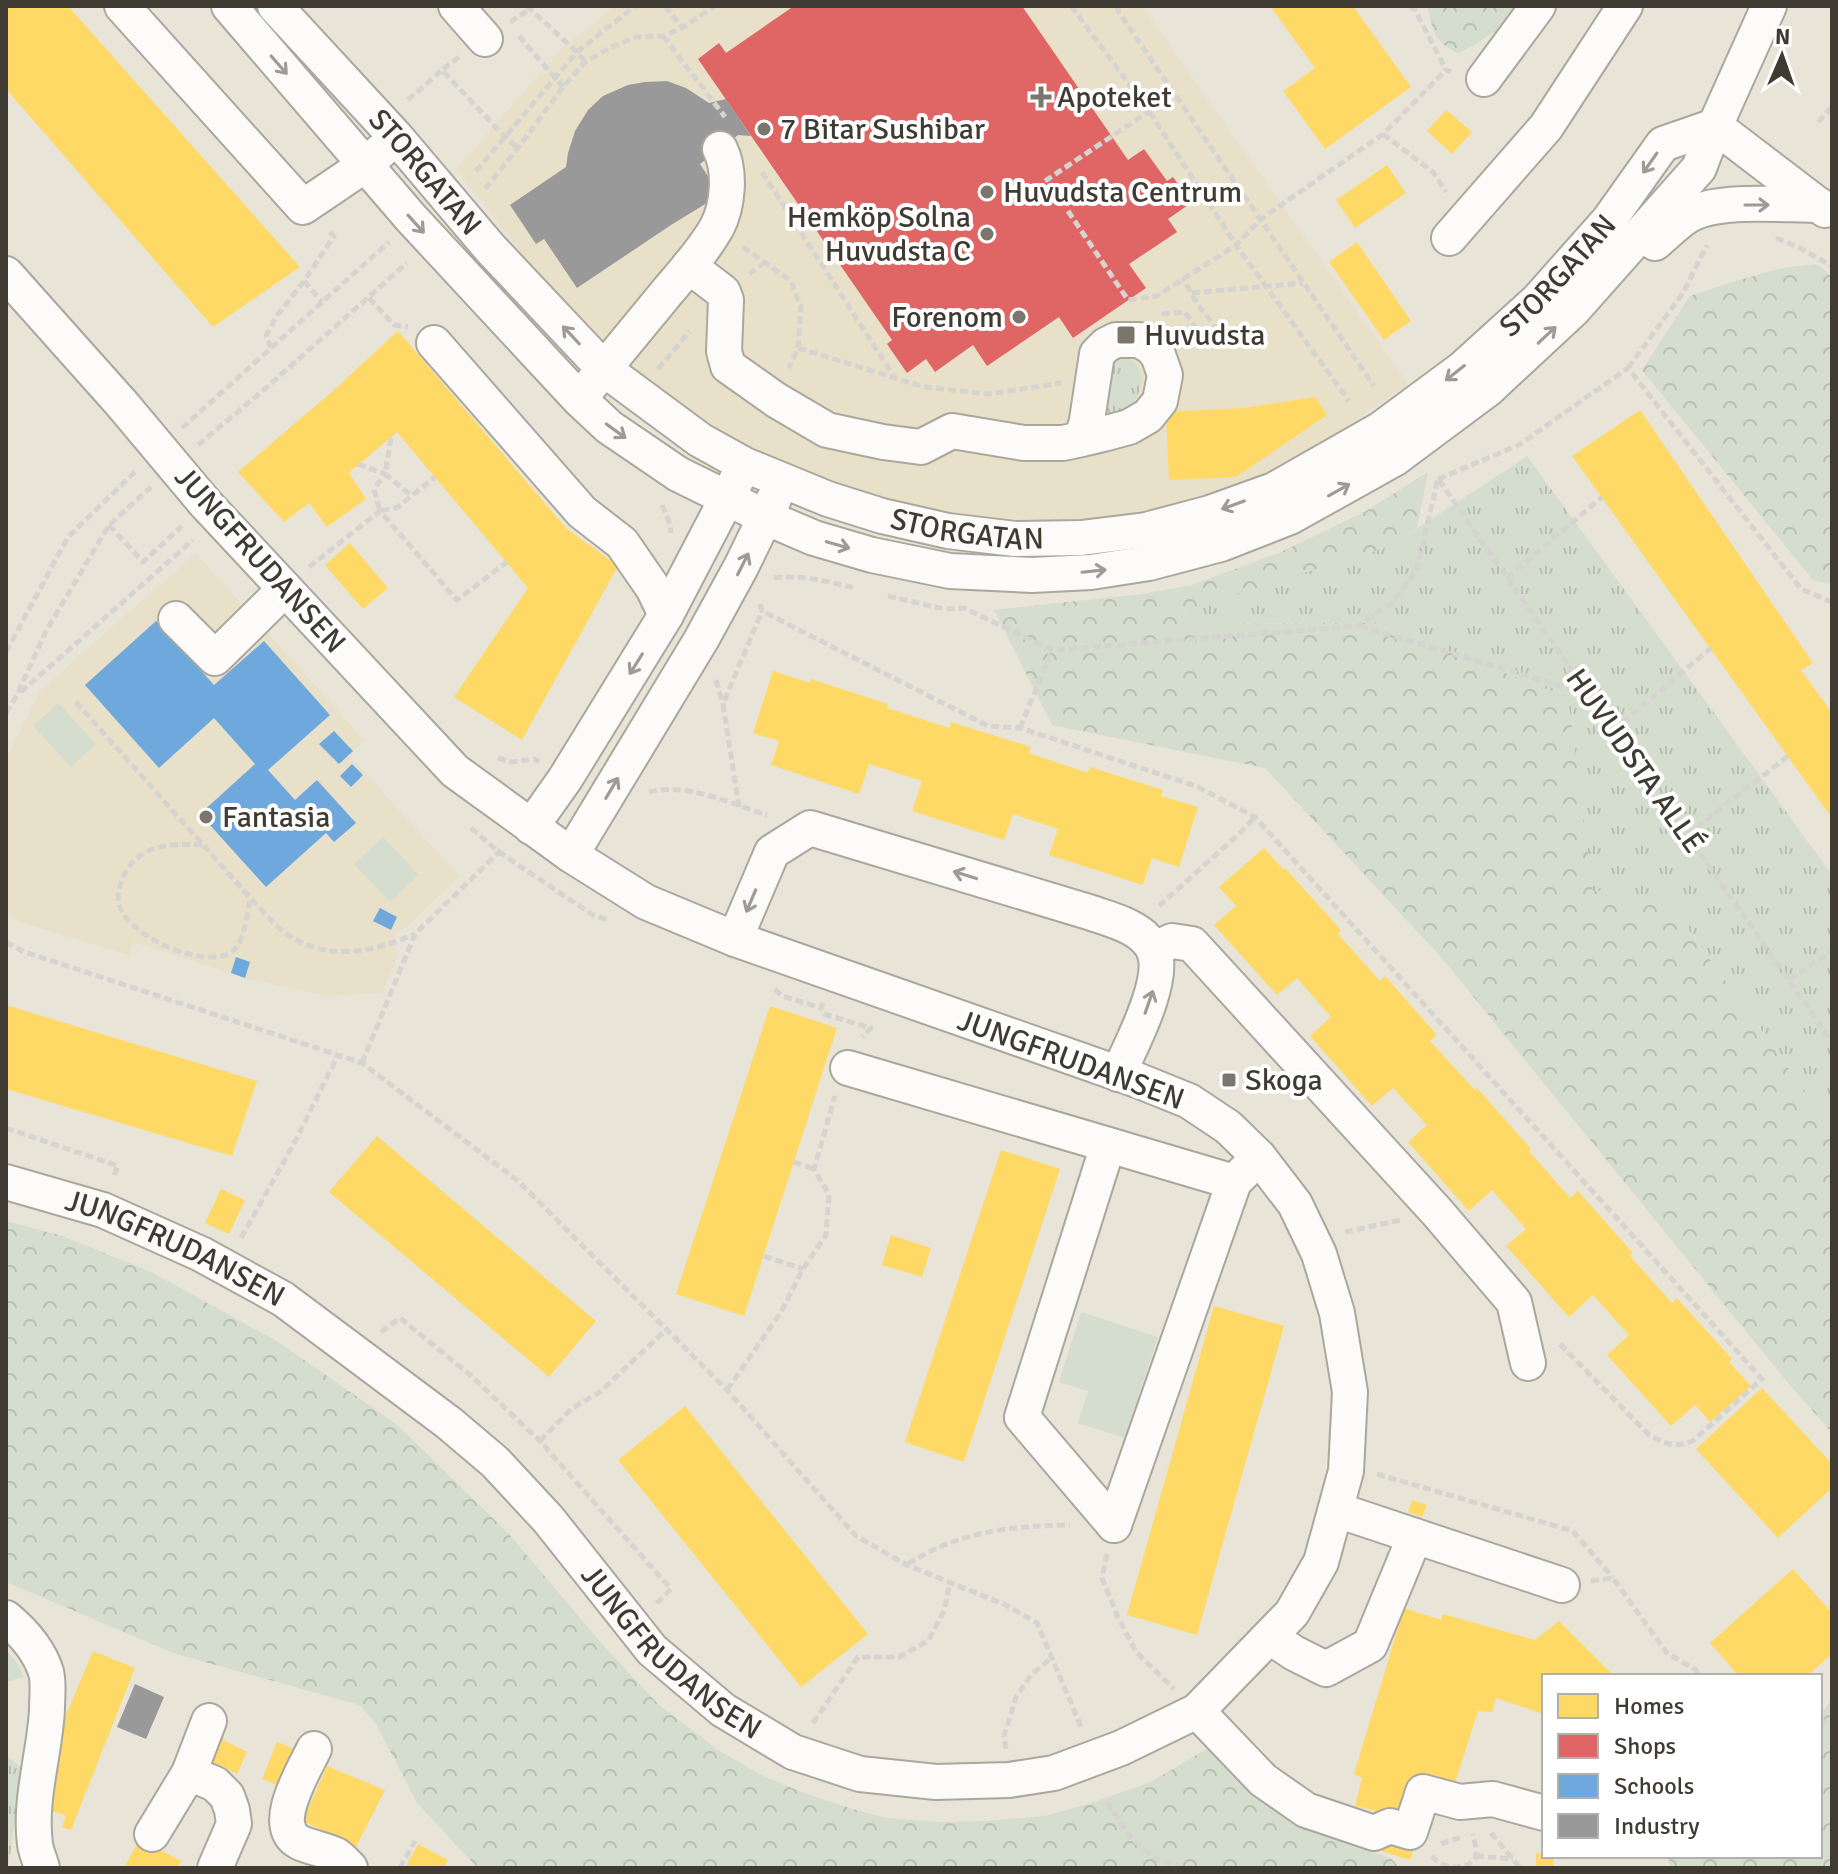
<svg xmlns="http://www.w3.org/2000/svg" width="1838" height="1874" font-family="Signika,sans-serif">
  <defs>
    <pattern id="grass-tufts" width="24" height="20" patternUnits="userSpaceOnUse" patternTransform="scale(2)"><rect width="24" height="20" fill="#d5ddce"/><path d="M3 7l-1-3M5 7V3M7 7l1-3M15 17l-1-3M17 17v-4M19 17l1-3" fill="none" stroke="#b8bfb1"/></pattern>
    <pattern id="forest-crowns" width="20" height="18" patternUnits="userSpaceOnUse" patternTransform="scale(2)"><rect width="20" height="18" fill="#d5ddce"/><path d="M2 6a3 3 0 1 1 6 0M12 15a3 3 0 1 1 6 0" fill="none" stroke="#b8bfb1"/></pattern>
  </defs>
  <rect width="100%" height="100%" fill="#e8e4d7"/>
  <!-- built -->
  <path fill="#e8e0c9" d="M615 6H1142L1408 384 1302 456 1229 489 1155 511 1094 522 1008 526 900 505 822 482 741 445 653 389 568 312 456 170 558 52Z
    M196 553 365 741 349 755 459 876 409 925 394 935 398 955 382 993 326 996 245 978 133 942 129 955 17 921 6 910V759L40 691Z"/>
  <!-- grass -->
  <path fill="url(#grass-tufts)" d="M1122 357C1151 364 1142 389 1131 409L1111 416 1103 408 1111 359Z
    M1527 456 1832 875V1128L1669 903 1593 890 1567 697 1375 623 1192 624 1185 609 1384 548 1418 528Z
    M6 1650 17 1663 24 1677 6 1682Z
    M6 1756 23 1768 8 1868H6Z"/>
  <!-- forest -->
  <path fill="url(#forest-crowns)" d="M1428 6H1521L1510 22 1473 46 1458 53C1434 42 1432 30 1428 6Z
    M1816 264 1832 276V585L1813 580 1642 370 1690 296 1729 283 1782 268Z
    M1428 472 1417 528 1384 548 1185 610 1192 624 1375 623 1568 697 1593 890 1669 903 1832 1128V1433L1784 1378 1441 957 1265 768 1052 725 994 610 1142 594 1192 585 1281 552 1366 511Z
    M6 1221 62 1236 151 1272 280 1343 396 1424 508 1533 609 1652 659 1705 718 1750 763 1776 804 1793 859 1811 887 1818 941 1822 988 1821 1045 1816 1091 1803 1151 1782 1210 1747 1307 1826 1392 1859 1399 1868H478L417 1803 376 1724 360 1705 176 1654 6 1582Z
    M1832 1699V1868H1671L1668 1861 1673 1856H1820V1715Z"/>
  <!-- park -->
  <path fill="#d5ddce" d="M58 703 96 744 71 767 33 726Z
    M383 837 419 875 390 902 354 864Z
    M1081 1312 1158 1337 1125 1438 1078 1423 1088 1391 1059 1382Z"/>
  <!-- homes -->
  <path fill="#ffd966" d="M6 6H68L300 267 213 327 6 89Z
    M1270 6H1353L1411 87 1325 149 1283 91 1315 68Z
    M1446 110 1472 132 1452 154 1427 131Z
    M1387 165 1406 193 1355 228 1336 200Z
    M1357 242 1411 321 1384 340 1329 262Z
    M398 331 566 528 618 566 522 740 454 697 528 588 397 432 349 473 366 499 327 527 309 503 284 522 238 472 334 390Z
    M1315 397 1327 415 1236 477 1169 480 1166 412 1244 408Z
    M1640 410 1813 663 1801 670 1832 713V818L1572 456Z
    M350 543 388 588 363 609 325 565Z
    M773 671 810 683 811 679 888 704 887 708 949 728 951 722 1031 747 1029 753 1088 773 1090 767 1163 790 1161 796 1198 807 1179 867 1152 858 1143 885 1049 855 1058 829 1013 814 1004 840 912 811 922 781 869 764 859 794 771 765 779 741 753 733Z
    M1264 848 1283 869 1285 868 1341 930 1338 934 1380 981 1385 976 1437 1035 1430 1041 1475 1090 1477 1088 1531 1149 1529 1151 1570 1198 1578 1191 1633 1253 1629 1255 1672 1303 1677 1298 1732 1359 1729 1362 1751 1386 1710 1422 1695 1405 1671 1426 1607 1355 1629 1335 1593 1295 1569 1317 1506 1246 1526 1229 1492 1190 1469 1211 1408 1142 1427 1125 1393 1088 1372 1106 1310 1036 1331 1017 1297 978 1277 995 1214 925 1236 906 1219 887Z
    M6 1005 257 1081 232 1156 6 1089Z
    M770 1006 837 1028 744 1316 676 1294Z
    M377 1136 596 1321 549 1377 329 1192Z
    M1001 1150 1060 1169 964 1462 905 1442Z
    M221 1189 245 1200 229 1234 205 1223Z
    M891 1235 931 1248 922 1277 882 1265Z
    M1214 1306 1284 1326 1197 1635 1127 1615Z
    M1762 1388 1832 1464V1488L1778 1538 1696 1449Z
    M685 1406 868 1634 801 1687 618 1460Z
    M1412 1500 1427 1505 1422 1517 1408 1512Z
    M1793 1569 1832 1613V1654L1807 1676H1739L1710 1643Z
    M1404 1608 1441 1620 1443 1614 1535 1640 1559 1621 1614 1676H1544V1714L1496 1698 1492 1712 1478 1711 1455 1783 1419 1775 1406 1818 1355 1806 1362 1778 1354 1774Z
    M93 1651 135 1668 71 1830 62 1827 66 1816 50 1810 55 1741Z
    M212 1734 247 1752 237 1774 201 1756Z
    M277 1742 298 1750 284 1787 262 1779Z
    M327 1766 385 1790 356 1847 303 1821Z
    M1385 1836 1415 1845 1410 1860 1381 1851Z
    M140 1839 181 1861 178 1868H124Z
    M418 1844 448 1860 444 1868H405Z
    M1536 1853 1544 1854V1856H1554L1553 1868H1536Z"/>
  <!-- shops -->
  <path fill="#e06666" d="M794 6H1022L1128 160 1144 149 1167 181 1173 177 1191 203 1168 219 1177 232 1129 264 1146 288 1073 338 1059 317 987 366 973 345 935 372 926 359 907 373 887 344 892 340 698 59 719 43 726 53Z"/>
  <!-- schools -->
  <path fill="#6fa8dc" d="M156 621 214 685 264 641 330 715 268 770 295 800 317 780 356 823 334 842 326 833 266 887 200 814 255 764 214 718 159 768 85 685Z
    M334 731 353 751 339 764 319 744Z
    M352 764 363 775 351 787 340 776Z
    M380 908 397 917 391 930 373 921Z
    M236 957 250 962 245 978 231 973Z"/>
  <!-- industry -->
  <path fill="#999" d="M667 81 686 88 709 103 726 99 751 136 738 135 700 164 720 195 671 225 577 288 544 239 536 244 510 205 566 167 568 153 575 131 588 110 603 96 628 85 645 82Z
    M135 1684 164 1697 146 1739 117 1727Z"/>
  <g fill="none" stroke-linecap="round" stroke-linejoin="round">
    <!-- minor casing -->
    <g stroke="#aaa79d" stroke-width="38">
      <g id="minor">
        <path d="M122 6 303 207 365 165 381 151"/>
        <path d="M229 6 411 218 579 399 609 427 678 474 765 517 814 538 872 555 950 571 1032 575 1091 572 1149 563 1221 544 1290 517 1394 459 1488 389 1574 309 1699 168 1715 126 1769 6"/>
        <path id="s1" d="M275 6 396 137 490 248 604 369 700 440 745 465 828 499 882 516 948 531 1015 539 1081 538 1146 530 1210 513 1274 490 1381 429 1462 369 1538 300 1609 220 1663 144 1715 126"/>
        <path d="M456 6 485 39"/>
        <path d="M1484 79 1538 6"/>
        <path d="M1715 126 1825 210"/>
        <path d="M1449 238 1546 127 1625 6"/>
        <path d="M1655 243C1666 234 1677 222 1689 215 1719 198 1784 205 1819 205"/>
        <path d="M689 266 723 292 726 300 724 351 728 366 776 400 827 430 883 442 921 447 952 431 1024 443H1063L1082 439 1103 434 1129 427 1148 416 1160 401 1165 375 1158 355 1150 346 1139 340H1116L1106 345 1097 354 1087 420 1082 439"/>
        <path d="M6 274 122 404"/>
        <path d="M434 343 582 512 622 543 653 588 666 615"/>
        <path d="M589 387C615 355 642 323 668 291 685 271 704 250 717 227 728 206 731 171 720 149"/>
        <path d="M176 619 215 658 285 589"/>
        <path d="M531 827 565 779 666 615 738 477"/>
        <path d="M571 855 701 640 741 567 774 499"/>
        <path d="M735 939 772 852 810 828 1092 913C1109 919 1129 924 1143 936 1147 940 1152 945 1154 951 1166 980 1131 1046 1118 1074"/>
        <path d="M1154 949 1172 941 1192 944 1437 1212 1514 1302 1528 1363"/>
        <path d="M848 1068 1234 1182"/>
        <path d="M1108 1145 1022 1417 1114 1525"/>
        <path id="s2" d="M6 1182 103 1210 201 1254 283 1299 449 1423 495 1462 548 1519 652 1650 723 1710 793 1752 860 1774 936 1782 1009 1780 1054 1773 1121 1748 1197 1711 1292 1613 1321 1562 1346 1471 1350 1392 1337 1313 1319 1254 1295 1204 1259 1157 1228 1127 1189 1101 1137 1080 735 939 646 902 571 855 455 771 205 503"/>
        <path d="M1337 1510 1562 1585"/>
        <path d="M1114 1525 1234 1182 1248 1168"/>
        <path d="M6 1618C23 1632 39 1650 46 1672 49 1683 47 1697 47 1709 45 1753 29 1799 35 1844 36 1852 40 1860 42 1868"/>
        <path d="M1270 1637 1294 1653 1326 1669 1370 1645 1415 1536"/>
        <path d="M1197 1711 1263 1780 1306 1810 1374 1833 1390 1826 1410 1832 1423 1792 1460 1802 1493 1799 1544 1813"/>
        <path d="M314 1749C304 1770 269 1826 299 1842 311 1848 324 1849 336 1855 341 1858 346 1864 350 1868"/>
        <path d="M189 1773 215 1784 227 1796 232 1810 234 1824 215 1868"/>
        <path d="M152 1834 189 1773 209 1721"/>
      </g>
    </g>
    <!-- path -->
    <path stroke="#d5d4d0" stroke-width="5" stroke-dasharray="8 4" stroke-linecap="butt" d="M527 6 577 52 585 62
      M665 6 682 27
      M1071 6 1149 111 1236 245 1349 401
      M1118 6V11L1374 386
      M1410 6 1415 10 1446 70
      M510 22 530 9
      M519 36 563 87
      M663 36 725 117
      M459 57 442 70 505 137 518 148
      M408 100 442 70
      M1818 122 1832 107
      M1383 134 1433 172 1446 192
      M476 171 577 52 635 6
      M762 172 895 378
      M1045 181 1175 94
      M485 189 518 148 563 87 585 62 610 48 636 37 663 36 682 28 715 6
      M1068 211 1128 300 1157 296 1236 245 1261 219 1383 134 1446 70 1451 72
      M1776 238 1798 247 1832 266
      M743 247 791 281 801 307 798 348 789 368
      M749 274 764 263
      M304 281 322 302
      M1192 293 1303 283
      M369 298 394 325 408 327
      M1162 314 1185 312 1204 339 1218 330 1198 305 1183 278
      M271 348 266 336 276 317 304 281 334 236 328 230
      M798 348 924 387 988 394 1061 383
      M1628 368 1683 293 1707 245
      M658 369 690 331
      M182 428 389 242
      M391 438 385 474 411 495
      M198 445 266 388 407 263
      M358 464 385 474 374 489 380 511 398 507 435 477
      M1438 479 1519 445 1628 368 1801 589 1832 602
      M1439 480 1832 1042
      M662 505 670 524 671 533
      M109 525 143 562 182 526
      M309 567 380 511 457 600 507 562
      M774 578C800 574 829 582 855 588
      M1507 578 1602 497
      M888 596 944 609 964 608 1052 650 1359 626 1392 603 1416 572 1438 479
      M760 604 762 611 988 726 1020 728 1196 786 1255 817 1762 1379 1694 1440C1677 1449 1664 1444 1648 1434L1560 1344
      M1360 626 1588 694
      M6 652 68 537 137 470
      M716 680 723 704
      M21 692 193 540
      M76 702 254 902C264 912 274 925 285 933 327 962 371 953 415 934
      M6 713 17 695 46 631 109 525 151 487
      M1020 728 1052 650
      M1614 730 1711 648
      M498 758 511 762 534 759 539 762
      M649 792C687 782 731 804 767 815
      M739 807 723 704 762 611
      M471 828 499 852 593 915 608 920
      M1687 835 1788 756
      M202 845C168 843 133 845 121 883 118 890 117 900 120 907 130 937 205 970 232 952 243 944 248 913 250 900
      M1159 906 1241 832 1255 817
      M6 942 22 951 362 1063 518 1181 727 1390 856 1536 907 1565 1006 1605 1037 1623 1082 1729
      M1789 980 1832 951
      M775 989 782 996 821 1008
      M823 1003 821 1008 824 1014 871 1028 862 1037
      M362 1063 415 934 501 850
      M6 1128 118 1166 113 1178
      M794 1162 814 1169
      M1345 1232 1401 1220
      M241 1238 297 1138 338 1055
      M764 1256 803 1269
      M381 1332 400 1318 469 1374 540 1441 671 1589 655 1605
      M727 1390 781 1312 803 1269 826 1235 829 1195 814 1169 835 1096
      M540 1441 571 1409 600 1392 667 1329
      M1377 1474 1573 1531 1613 1578
      M1107 1554 1102 1578 1117 1615 1136 1652 1174 1689
      M908 1564C959 1531 1011 1526 1070 1525
      M1591 1581 1613 1578 1667 1653 1696 1670 1698 1676
      M813 1723 858 1657H899L928 1641 944 1611 950 1582
      M1820 1725 1832 1718
      M1006 1749 1004 1736 1016 1697 1032 1674 1051 1658
      M1107 1802 1131 1838 1155 1858 1183 1868
      M1491 1833 1520 1868
      M1441 1844 1462 1837
      M1432 1856C1440 1867 1462 1872 1474 1860 1479 1855 1474 1841 1473 1834
      M1476 1856 1513 1859
      M400 1868 415 1841"/>
    <!-- minor -->
    <use href="#minor" stroke="#fcfbf9" stroke-width="34"/>
    <!-- minor-bridge casing -->
    <g stroke="#aaa79d" stroke-width="38" stroke-linecap="butt">
      <path id="minor-bridge" d="M122 404 205 503"/>
    </g>
    <!-- minor-bridge -->
    <use href="#minor-bridge" stroke="#fcfbf9" stroke-width="34"/>
  </g>
  <!-- one-way arrows -->
  <defs><path id="oneway-shaft" d="M-6 0H5M1.5-3L5.5 0L1.5 3" fill="none" stroke-width="1.6" stroke-linecap="round" stroke-linejoin="round" transform="scale(2)"/></defs>
  <g stroke="#9e9b96">
    <use href="#oneway-shaft" transform="translate(279 65) rotate(49)"/>
    <use href="#oneway-shaft" transform="translate(1650 163) rotate(125)"/>
    <use href="#oneway-shaft" transform="translate(1757 205)"/>
    <use href="#oneway-shaft" transform="translate(416 224) rotate(48)"/>
    <use href="#oneway-shaft" transform="translate(571 335) rotate(-133)"/>
    <use href="#oneway-shaft" transform="translate(1547 335) rotate(-43)"/>
    <use href="#oneway-shaft" transform="translate(1455 373) rotate(142)"/>
    <use href="#oneway-shaft" transform="translate(616 431) rotate(36)"/>
    <use href="#oneway-shaft" transform="translate(1339 490) rotate(-29)"/>
    <use href="#oneway-shaft" transform="translate(1233 505) rotate(160)"/>
    <use href="#oneway-shaft" transform="translate(838 545) rotate(16)"/>
    <use href="#oneway-shaft" transform="translate(743 564) rotate(-63)"/>
    <use href="#oneway-shaft" transform="translate(1094 571) rotate(-6)"/>
    <use href="#oneway-shaft" transform="translate(636 664) rotate(122)"/>
    <use href="#oneway-shaft" transform="translate(612 788) rotate(-59)"/>
    <use href="#oneway-shaft" transform="translate(965 875) rotate(-163)"/>
    <use href="#oneway-shaft" transform="translate(751 901) rotate(113)"/>
    <use href="#oneway-shaft" transform="translate(1149 1002) rotate(-71)"/>
  </g>
  <!-- markers -->
  <g fill="#7a766c" stroke="#fff" stroke-width="3">
    <path d="M1037 85h8v8h8v8h-8v8h-8v-8h-8v-8h8z"/>
    <circle cx="764" cy="129" r="8"/>
    <circle cx="987" cy="192" r="8"/>
    <circle cx="987" cy="234" r="8"/>
    <circle cx="1019" cy="317" r="8"/>
    <rect x="1116" y="325" width="20" height="20" rx="4"/>
    <circle cx="206" cy="817" r="8"/>
    <rect x="1221" y="1072" width="16" height="16" rx="4"/>
  </g>
  <g text-anchor="middle" dominant-baseline="central" stroke-width="8" stroke-linejoin="round" paint-order="stroke">
    <!-- poi labels -->
    <g font-size="30" fill="#3f3b32" stroke="#fff" text-anchor="start">
      <text x="1057" y="97">Apoteket</text>
      <text x="780" y="129">7 Bitar Sushibar</text>
      <text x="1003" y="192">Huvudsta Centrum</text>
      <text x="971" y="217" text-anchor="end">Hemköp Solna<tspan x="971" dy="34">Huvudsta C</tspan></text>
      <text x="1003" y="317" text-anchor="end">Forenom</text>
      <text x="1144" y="335">Huvudsta</text>
      <text x="222" y="817">Fantasia</text>
      <text x="1245" y="1080">Skoga</text>
    </g>
    <!-- street labels -->
    <g font-size="30" fill="#3f3b32" stroke="#fff">
      <text stroke="none"><textPath href="#s1" startOffset="224">STORGATAN</textPath></text>
      <text stroke="none"><textPath href="#s1" startOffset="1566">STORGATAN</textPath></text>
      <text stroke="none"><textPath href="#s1" startOffset="894">STORGATAN</textPath></text>
      <text transform="translate(260 560) rotate(48)">JUNGFRUDANSEN</text>
      <text transform="translate(1635 761) rotate(55)">HUVUDSTA ALLÉ</text>
      <text transform="translate(1071 1060) rotate(20)">JUNGFRUDANSEN</text>
      <text stroke="none"><textPath href="#s2" startOffset="182">JUNGFRUDANSEN</textPath></text>
      <text stroke="none"><textPath href="#s2" startOffset="830">JUNGFRUDANSEN</textPath></text>
    </g>
  </g>
  <!-- border -->
  <rect width="1838" height="1874" fill="none" stroke="#3f3b32" stroke-width="16"/>
  <!-- legend -->
  <rect x="1542" y="1674" width="280" height="184" fill="#ffffff" stroke="#b2b1ad" stroke-width="2"/>
  <rect x="1558" y="1694" width="40" height="24" fill="#ffd966" stroke="#b2b1ad" stroke-width="2"/>
  <text x="1614" y="1714" font-size="24" fill="#3f3b32">Homes</text>
  <rect x="1558" y="1734" width="40" height="24" fill="#e06666" stroke="#b2b1ad" stroke-width="2"/>
  <text x="1614" y="1754" font-size="24" fill="#3f3b32">Shops</text>
  <rect x="1558" y="1774" width="40" height="24" fill="#6fa8dc" stroke="#b2b1ad" stroke-width="2"/>
  <text x="1614" y="1794" font-size="24" fill="#3f3b32">Schools</text>
  <rect x="1558" y="1814" width="40" height="24" fill="#999999" stroke="#b2b1ad" stroke-width="2"/>
  <text x="1614" y="1834" font-size="24" fill="#3f3b32">Industry</text>
  <!-- north arrow -->
  <g transform="translate(1782 56) rotate(2)" stroke="#ffffff" stroke-width="6" paint-order="stroke">
  <path d="M0-6L14 30L0 20L-14 30Z" fill="#3f3b32"/>
  <text y="-12" font-size="22" font-weight="bold" text-anchor="middle" fill="#3f3b32">N</text>
  </g>
</svg>
